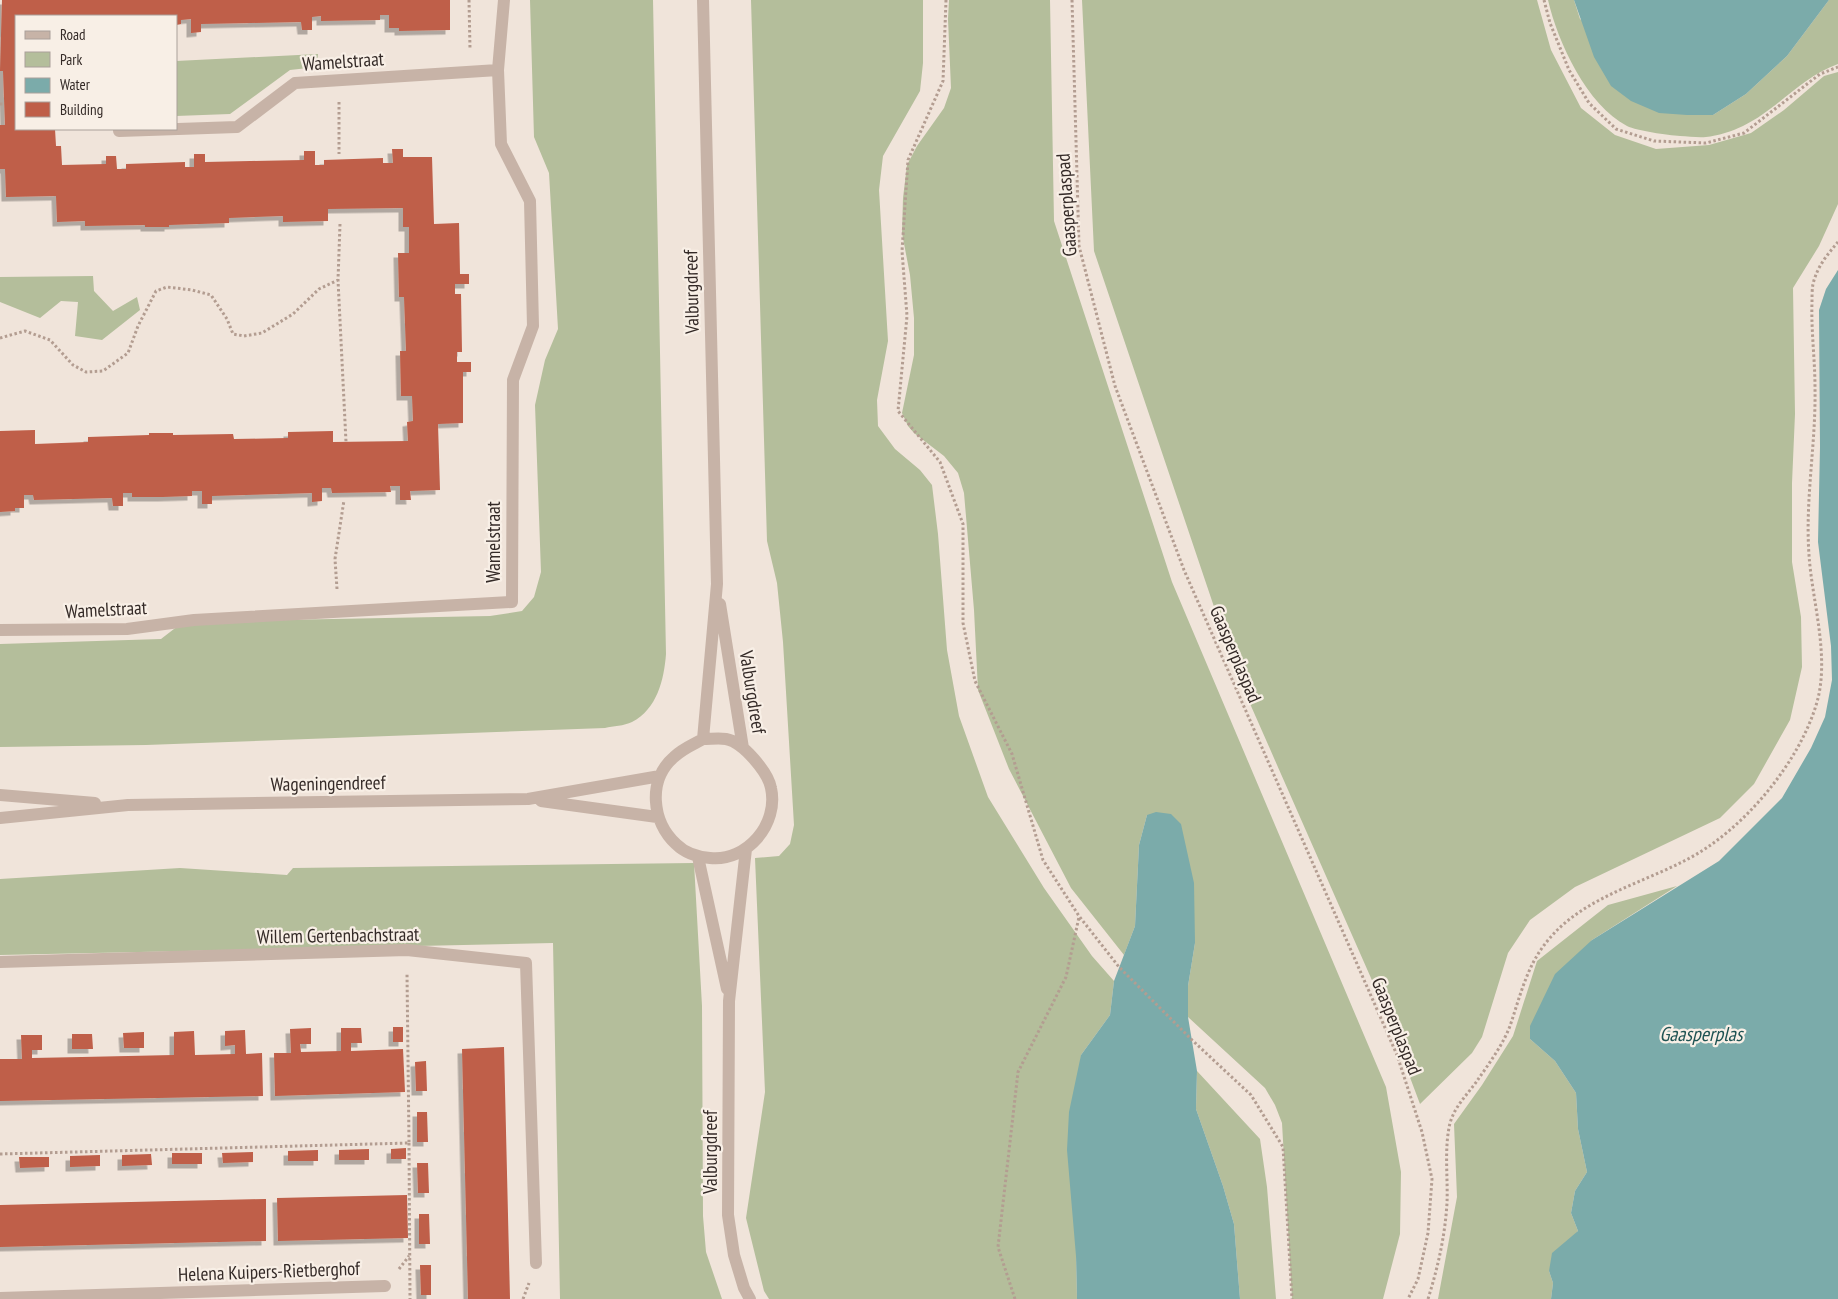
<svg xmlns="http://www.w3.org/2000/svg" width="1838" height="1299" font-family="'PT Sans Narrow',sans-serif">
  <defs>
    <filter id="shadow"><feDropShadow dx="-4.5" dy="4.5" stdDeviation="0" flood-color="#0004"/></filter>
  </defs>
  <rect width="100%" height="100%" fill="#f0e4da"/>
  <!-- green -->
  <path fill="#b4be9b" d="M530 0H653L666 654C664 680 657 709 632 722 624 726 613 726 605 728L146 745 0 747V644L161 639 183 622 490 616 522 611 534 597 541 572 535 405 545 360 558 329 549 173 534 137Z
    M751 0H923V63L920 91 883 156 879 190 888 341 877 400 878 426 895 449 920 470 932 485 938 534 947 650 959 716 988 797 1044 888 1092 956 1114 981 1110 1015 1081 1055 1076 1256 1077 1299H769L764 1291 746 1218 765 1092 755 858 779 856 790 844 794 825 783 642 777 583 767 541Z
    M949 0H1050L1054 221 1172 582 1386 1087 1401 1172 1400 1234 1383 1299H1292L1282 1123 1275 1105 1265 1088 1188 1017V986L1195 943 1147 815 1139 845 1135 926 1124 955 1071 888 1009 769 978 690 974 610 964 493 958 473 944 456 914 433 908 426 902 413 914 355V318L910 275 902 233 903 198 907 165 917 146 944 108 951 88 948 19Z
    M1082 0H1537L1551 50 1581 108 1615 135 1656 149 1709 145 1751 133 1784 110 1824 76 1838 72V204L1819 246 1793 288 1795 414 1792 483V562L1801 617 1802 667 1790 720 1754 784 1720 818 1575 887 1530 920 1508 953 1482 1037 1472 1053 1420 1104 1382 1003 1236 672 1094 251Z
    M1548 0H1574L1580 19 1713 115 1746 94 1787 56 1829 0H1838V64C1801 77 1778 109 1743 126 1733 131 1717 136 1706 137 1698 138 1688 136 1680 136 1668 135 1637 131 1627 126 1587 105 1558 43 1548 0Z
    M318 54 317 67 290 70 230 114 176 116V61Z
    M93 276 94 291 113 311 137 297 140 310 102 340 75 336 78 302 61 301 40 318 0 302V277Z
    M694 863 702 1006 703 1216 706 1252 722 1299H560L553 943 0 955V879L180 868 287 875 293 868Z
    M1677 886 1592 940 1530 1039 1555 1061 1576 1093 1578 1129 1587 1172 1575 1191 1571 1213 1578 1231 1549 1271 1553 1283 1551 1299H1438L1457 1197 1454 1124 1482 1085 1513 1036 1537 961 1608 905Z
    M1197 1071 1260 1139 1267 1187 1276 1299H1240L1234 1224 1223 1186 1196 1109Z"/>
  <!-- water -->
  <path fill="#7babaa" d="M1574 0H1829L1787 56 1746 94 1713 115H1687L1659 113 1631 101 1611 86 1594 57Z
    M1838 270V1299H1551L1553 1283 1549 1271 1552 1253 1578 1231 1571 1213 1575 1191 1587 1172 1578 1129 1576 1093 1555 1061 1530 1039V1026L1555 974 1592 940 1719 861 1782 798 1811 748 1825 717 1832 680 1831 646 1818 542 1820 447 1819 310 1826 289Z
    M1156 812 1171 814 1181 824 1194 883 1195 943 1188 986V1017L1197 1071 1196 1109 1223 1186 1234 1224 1240 1299H1077L1076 1256 1067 1150 1069 1112 1081 1055 1110 1015 1114 981 1135 926 1139 845 1147 815Z"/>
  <!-- building -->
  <path fill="#bf5e48" filter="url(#shadow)" d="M2 0H450V30L399 31V28H389V15H380V20L321 21V16L312 17V30H302L301 22 201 24V32L191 33V19L181 20V24L176 25V16H16V129H55L56 146H61L62 165 106 164V156H116L117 169H126V164L185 162V167H194V154H205V162L304 160V151H315V165H324V160L383 158V163H393L392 149H403V157H432L434 224 459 223 460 274H469V284H455V294H461L462 352H457V362H471V372H463V423L438 424 440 490 410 491 411 500H400V486H390L391 492 332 493 331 488H322V501L312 502V493L212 496V504H202V491H192V496L162 497H132V493H123V506H113L112 498 34 500 33 495H24V508H15V511L0 512V431L35 430V444L88 442V437L149 435V433H173V435L233 434 234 439 288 438V432L333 431V442L408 441 407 422 413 421 412 396H401L400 351H406L404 297H399L398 253H409V227H403V208L328 209V221L283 222V216L229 218V223L169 225V227H145V225L85 226V221L57 222 56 196 6 197 5 169H0V125H5L3 71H0Z
    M393 1027H403V1042H393Z
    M311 1028V1044H300L301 1052 341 1051V1028H361L362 1043H351V1051L403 1049 405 1092 275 1096 274 1053H291L290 1029Z
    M245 1030 246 1054 262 1053 263 1096 0 1101V1059H22L21 1035H42V1050H32V1058L82 1057 174 1055V1032L194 1031 195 1055 235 1054V1045L225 1046V1031Z
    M144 1032V1048H124L123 1033Z
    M72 1034H92L93 1049H72Z
    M504 1047 510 1299H468L462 1049Z
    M426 1061 427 1091H416L415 1062Z
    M417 1112H427L428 1142H417Z
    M406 1148V1159H391V1149Z
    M369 1149V1160H339V1150Z
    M318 1150V1161H288V1151Z
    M253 1152V1162L223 1163 222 1153Z
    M172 1153H202V1164H172Z
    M151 1154 152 1165 122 1166V1155Z
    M100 1155V1166L70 1167V1156Z
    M19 1157H49V1167L20 1168Z
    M417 1163H428L429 1193H418Z
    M407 1195 408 1238 278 1241 277 1198Z
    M266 1199V1241L0 1247V1205Z
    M419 1214H429L430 1244H419Z
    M420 1265H431V1295H421Z"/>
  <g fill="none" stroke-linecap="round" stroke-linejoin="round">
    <!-- path -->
    <path stroke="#b39d91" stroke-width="3" stroke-dasharray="2.5 2.5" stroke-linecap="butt" d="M469 0 470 49
      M946 0 943 81 908 160 902 251 907 316 898 411 940 462 963 524V623L975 681 1012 754 1043 860 1079 916 1119 967 1192 1040 1251 1095 1283 1147 1292 1299
      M1072 0 1079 246 1115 386 1184 570 1397 1055 1422 1132 1432 1179 1428 1233 1418 1279 1408 1299
      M1544 0 1550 23 1569 70 1589 103 1616 129 1654 141 1706 143 1744 133 1820 74 1838 67
      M339 102V154
      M0 104H4
      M340 224 338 280 346 442
      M0 338 25 331 50 340 73 365 86 372 103 371 128 353 138 326 156 291 167 287 192 290 211 295 227 319 233 334 244 336 262 333 293 314 319 289 338 280
      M337 589 335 559 344 500
      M409 1143 410 1299
      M0 1154 409 1143 407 973
      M399 1269 409 1256
      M523 1299 529 1283
      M1015 1299 998 1247 1018 1072 1066 977 1079 917
      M1428 1299C1438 1267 1445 1236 1447 1203 1448 1177 1444 1148 1450 1123 1455 1106 1467 1095 1477 1081 1488 1065 1505 1042 1511 1023 1520 996 1527 967 1545 944 1579 899 1638 885 1686 860 1743 831 1800 762 1817 702 1830 656 1812 601 1809 555 1805 499 1816 444 1815 388 1815 359 1811 331 1812 302 1812 296 1812 289 1813 284 1817 267 1827 255 1838 242"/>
    <!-- minor -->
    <path stroke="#c7b3a7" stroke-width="12" d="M703 0 717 584 703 739
      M119 129V131L237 127 295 83 498 70
      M720 604 743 748
      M0 630 127 629 194 620 512 602 513 380 533 326 530 201 501 144 498 70 504 0
      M703 739C711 739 719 738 726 739 737 741 747 751 754 759 761 767 769 777 771 788 779 824 747 862 710 858 698 857 685 853 676 844 652 822 647 780 674 757 682 749 694 744 703 739Z
      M0 795 95 803
      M541 801 657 817
      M0 818 128 805 528 799 660 776
      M746 849 729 1001 728 1215 734 1255 744 1288 750 1299
      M698 857 727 989
      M0 962 407 950 526 963 536 1263
      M0 1298 385 1286"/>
  </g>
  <g text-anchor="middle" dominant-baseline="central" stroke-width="4.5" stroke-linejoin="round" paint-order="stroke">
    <!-- street labels -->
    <g font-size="19" fill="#342a27" stroke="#f8efe6">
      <text transform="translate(343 61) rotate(-4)">Wamelstraat</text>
      <text transform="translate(1066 205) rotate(-94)">Gaasperplaspad</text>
      <text transform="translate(691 292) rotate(-91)">Valburgdreef</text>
      <text transform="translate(493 542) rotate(-90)">Wamelstraat</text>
      <text transform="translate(106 609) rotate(-3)">Wamelstraat</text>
      <text transform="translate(1236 654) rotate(67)">Gaasperplaspad</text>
      <text transform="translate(753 692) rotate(81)">Valburgdreef</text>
      <text transform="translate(328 783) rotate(-1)">Wageningendreef</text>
      <text transform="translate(338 935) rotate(-1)">Willem Gertenbachstraat</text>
      <text transform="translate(1397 1026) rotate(68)">Gaasperplaspad</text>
      <text transform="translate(710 1152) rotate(-90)">Valburgdreef</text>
      <text transform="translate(269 1271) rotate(-2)">Helena Kuipers-Rietberghof</text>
    </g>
    <!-- water labels -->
    <g font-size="20" font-style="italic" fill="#1f5353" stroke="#f8efe6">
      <text x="1701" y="1034">Gaasperplas</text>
    </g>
  </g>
  <!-- legend -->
  <rect x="15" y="15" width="162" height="115" fill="#f8efe6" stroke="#aaa09a"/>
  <rect x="25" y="31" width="25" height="8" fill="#c7b3a7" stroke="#aaa09a"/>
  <text x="60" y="40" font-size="15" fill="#342a27">Road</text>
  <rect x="25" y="52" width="25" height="15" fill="#b4be9b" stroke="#aaa09a"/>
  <text x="60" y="65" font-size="15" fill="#342a27">Park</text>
  <rect x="25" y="78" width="25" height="15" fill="#7babaa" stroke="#aaa09a"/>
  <text x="60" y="90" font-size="15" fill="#342a27">Water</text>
  <rect x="25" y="102" width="25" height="15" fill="#bf5e48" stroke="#aaa09a"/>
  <text x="60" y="115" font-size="15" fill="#342a27">Building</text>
</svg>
